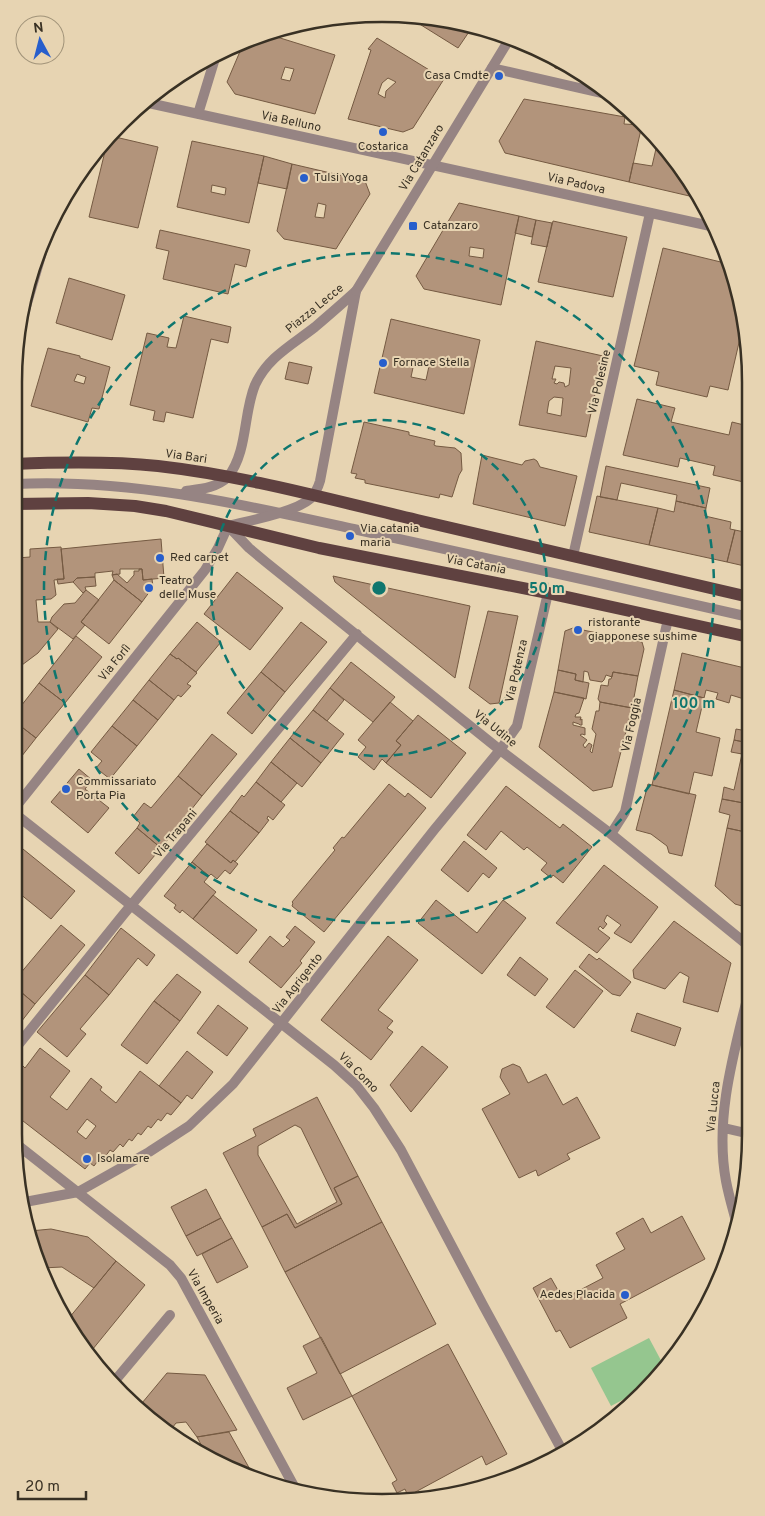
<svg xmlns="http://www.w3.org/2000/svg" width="765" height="1516" font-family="Overpass,sans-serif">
  <rect width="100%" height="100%" fill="#e7d4b2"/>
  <!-- green -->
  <path fill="#95c68f" d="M649 1338 664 1366 649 1386 611 1406 591 1368Z"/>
  <!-- building -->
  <path fill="#b2947b" stroke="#755a42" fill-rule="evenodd" d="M405 15H406L473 26 458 48Z
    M264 33 335 55 315 114 235 94 227 82 244 42ZM285 67 294 69 290 81 281 79Z
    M377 38 444 79 413 128 403 132 348 119 371 50 368 49ZM388 78 396 82 386 91 385 98 378 94 382 83Z
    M549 54 577 73 555 68Z
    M524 99 625 117 624 124 642 125 629 182 505 153 499 141Z
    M111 136 158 147 138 228 89 217 108 139Z
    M658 140 675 158 698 198 629 182 633 163 652 166Z
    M192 141 264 156 249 223 177 207ZM212 185 226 188 225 195 211 192Z
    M264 156 292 164 287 189 258 183Z
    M292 164 365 181 370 194 336 249 284 239 277 231ZM318 203 326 205 324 218 315 217Z
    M459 203 519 216 501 305 424 289 416 276ZM470 247 484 249 483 258 469 256Z
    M519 216 536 220 532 237 515 233Z
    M536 220 552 223 547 247 531 244Z
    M553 221 627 237 613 297 538 282Z
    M160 230 250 250 246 267 235 264 228 294 163 279 169 251 156 248Z
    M663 248 729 264 744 321 728 390 710 386 707 397 656 385 659 372 634 366Z
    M69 278 125 295 112 340 56 323Z
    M184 316 231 327 228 343 211 339 193 418 166 412 164 422 153 420 155 411 130 405 147 333 169 338 167 347 176 348Z
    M391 319 480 340 464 414 374 393ZM414 363 429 366 426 380 411 377Z
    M536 341 603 356 586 437 519 425ZM555 366 571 368 569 385 565 387 564 383 559 382 557 384 554 383 556 379H552ZM554 397 563 398 561 416 547 413 549 401Z
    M48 348 80 356V358L110 367 99 409 92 408 88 422 31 406ZM77 374 86 377 84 384 74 381Z
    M289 362 312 367 308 384 285 379Z
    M637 399 675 408 671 422 729 435 732 422 748 426V423V483L713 475 715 466 680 458 678 467 623 455Z
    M364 422 409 432V435L435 441 434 445 436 446 455 448 461 453 462 470 459 475 452 497 440 494 439 498 365 483V480L355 478 357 474 351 473Z
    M482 455 522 465 525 461 534 459 537 461 540 467 577 476 565 526 473 504Z
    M606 466 710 488 706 508 676 501 677 495 621 483 617 500 600 497Z
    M597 496 658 508 649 545 589 532Z
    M676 501 706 508 705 516 731 522 730 529 735 530 727 562 649 545 658 508 674 512Z
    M735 530 749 533V567L727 562Z
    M161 539 164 578 143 580 142 569H120V574L112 575 113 571 95 573V577L77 578 73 582 58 584 57 579H64L61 549Z
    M61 547 64 579 54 580 56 595 51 599 36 600 38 622H50L58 629 38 653 14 671V556L17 558 30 557V549Z
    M139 569H142L143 580 152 579 153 587 142 602 114 580 112 575 117 574 127 583 134 575V571H139Z
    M237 572 283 608 250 650 204 614Z
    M333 576 470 606 455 678 335 582Z
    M95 577 96 586 85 587 86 590 83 593 73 582 77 578Z
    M114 580 142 602 109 644 81 622Z
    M86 590 99 600 81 622 85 625 73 639 50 622 52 617 64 604 75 603Z
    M488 611 518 616 499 703 490 704 469 688Z
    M197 622 221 642 196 672 178 658 177 659 170 654Z
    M301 622 327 642 285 692 261 672Z
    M573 628 642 642 644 649 638 676 613 672 612 677 606 675 604 680 602 682 590 680 588 672 584 671 583 682 575 680 576 674 558 670 565 631Z
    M76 636 102 657 65 703 39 683Z
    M682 653 749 669V690L746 689 744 699 731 695 729 703 716 699 718 693 706 690 704 698 674 690Z
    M170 654 177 659 178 658 197 673 187 684 191 686 181 697 178 695 174 700 149 680Z
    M351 662 395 697 373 722 330 688Z
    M558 670 576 674 575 680 589 683 586 699 554 692Z
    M261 672 285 692 252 734 227 713Z
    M613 672 638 676 632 708 600 702 598 699 601 685 608 686 609 679H611Z
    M149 680 174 700 158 720 133 700Z
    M39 683 65 703 36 738 14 721V715Z
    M330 688 344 700 327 721 313 710Z
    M674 690 704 698 696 732 720 738 712 776 694 772 689 794 652 785Z
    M554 692 584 698 579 713 576 714 575 717H581L580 720 582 719V725H580L579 724 573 722V725L585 728V735L582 734 580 735 587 740 583 745 585 748 589 743 592 745 590 751 592 753 596 734 592 729 596 711H599L600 702 632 708 612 787 593 791 539 747Z
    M133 700 158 720 137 746 112 726Z
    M390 702 413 721 396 741 401 745 386 763 382 759 374 770 358 757 366 747 358 740Z
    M313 710 344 734 321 763 290 738Z
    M418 715 466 753 431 798 386 763 401 745 396 741Z
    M14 721 36 738 14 766Z
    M749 722V743L734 740 736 729 747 731Z
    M112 726 137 746 110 779 96 768 102 761 91 752Z
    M212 734 237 754 202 796 178 776Z
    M290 738 321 763 302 787 271 762Z
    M734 740 749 743V804L722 799 724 787 734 790 742 754 731 752Z
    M271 762 297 783 281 802 256 782Z
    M79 769 92 780 85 789 109 808 88 833 51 802Z
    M178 776 202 796 161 848 137 828 140 823 133 817 144 803 151 808Z
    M256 782 285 805 273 820 268 816 267 819 269 820 259 833 230 811 242 795 244 797Z
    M389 784 405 797 408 793 426 808 324 932 292 906 293 903 292 902 335 850 333 848 342 837 344 838Z
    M648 784 696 795 682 856 669 853 667 846 651 834 636 830Z
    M506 786 560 828 563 824 592 847 563 883 553 875 551 878 541 870 547 863 527 847 524 850 501 831 486 850 467 835Z
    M722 799 749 804 750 833 727 828 730 815 719 812Z
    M230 811 259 833 235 862 233 860 231 863 205 842Z
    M137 828 161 848 139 874 115 853Z
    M727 828 750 833V867L742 906 735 904 715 886Z
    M464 841 497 868 489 878 483 873 468 892 441 870Z
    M207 844 231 863 233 860 238 864 230 874 225 870 217 879 211 874 209 876 192 862Z
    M18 845 75 891 51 919 14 889V851Z
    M192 862 209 876 204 882 216 892 193 919 182 910 180 913 174 908 176 905 164 896Z
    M604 865 658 907 631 943 614 933 621 925 607 915 604 921 607 924 603 929 600 926 598 929 610 938 597 953 556 923Z
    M213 895 257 930 237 954 193 919Z
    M436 900 477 933 503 900 526 918 482 974 418 923Z
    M674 921 731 963 718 1012 683 1002 689 977 680 972 665 989 634 978 633 970Z
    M61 925 85 945 35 1004 14 986V981Z
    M295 926 315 942 300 961 302 963 281 988 249 962 270 936 283 947 290 940 286 937Z
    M121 928 155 955 147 966 138 958 109 995 85 975Z
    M388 936 418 960 378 1010 393 1021 387 1028 393 1032 371 1060 321 1020Z
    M589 954 597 960 599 958 631 982 620 996 612 994 579 967Z
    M520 957 548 979 535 996 507 975Z
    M575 970 603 991 574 1028 546 1007Z
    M177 974 201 992 180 1021 154 1001Z
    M85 975 109 995 80 1029 86 1034 67 1057 37 1032Z
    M14 986 35 1004 14 1031Z
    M154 1001 180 1021 147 1064 121 1045Z
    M218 1005 248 1028 227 1056 197 1033Z
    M637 1013 681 1028 675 1046 631 1031Z
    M422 1046 448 1067 411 1112 390 1085Z
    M40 1048 70 1071 50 1097 67 1110 91 1078 102 1087 100 1090 116 1103 140 1071 181 1103 171 1115 167 1113 161 1121 158 1119 151 1128 148 1126 141 1135 138 1133 132 1141 129 1139 123 1147 120 1144 113 1152 110 1150 105 1157 102 1155 94 1166 90 1163 85 1169 14 1114V1071L20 1063 25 1068ZM87 1119 96 1126 86 1139 77 1132Z
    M187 1051 213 1072 192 1099 187 1095 181 1103 159 1086Z
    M513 1064 520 1067 528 1083 546 1074 563 1105 577 1097 600 1138 567 1154 570 1159 538 1176 536 1170 519 1178 482 1109 510 1094 500 1077 502 1069Z
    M317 1097 358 1176 334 1188 342 1204 295 1228 287 1214 262 1227 223 1153 256 1136 253 1129ZM295 1125 301 1128 337 1202 297 1224 258 1155V1146Z
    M748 1148H750L748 1172 747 1153Z
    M358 1176 382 1222 285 1272 262 1227 287 1214 295 1228 342 1204 334 1188Z
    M206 1189 221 1218 186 1236 171 1207Z
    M682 1216 705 1259 620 1304 627 1318 570 1348 560 1330 556 1332 533 1288 551 1278 563 1299 603 1278 596 1265 625 1249 616 1233 643 1218 651 1233Z
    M221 1218 232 1238 197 1256 186 1236Z
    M382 1222 436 1324 340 1374 285 1272Z
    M51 1229 88 1237 116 1261 94 1288 62 1267 42 1268 33 1252 30 1231Z
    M232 1238 248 1267 217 1283 202 1254Z
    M116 1261 145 1285 88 1355 69 1318Z
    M321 1337 352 1396 303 1420 287 1388 317 1373 303 1346Z
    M448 1344 507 1454 486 1465 482 1456 408 1496 405 1489 397 1493 392 1483 397 1480 352 1396Z
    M167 1373 205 1375 237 1430 197 1437 186 1422 176 1423 169 1432 139 1411 137 1409Z
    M229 1432 252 1473 207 1456 197 1437Z"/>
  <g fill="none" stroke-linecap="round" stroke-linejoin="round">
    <!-- service -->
    <path stroke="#968483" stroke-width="10" d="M492 68 610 95
      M14 484C131 478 245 505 358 530 488 558 619 587 749 617
      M186 491C201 489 216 488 228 477
      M573 556 650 213"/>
    <!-- minor -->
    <path stroke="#968483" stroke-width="10" d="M144 102 715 227
      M198 114 216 55
      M20 327 50 225
      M228 477C248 451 243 414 255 385 268 357 292 345 315 327 329 315 343 303 356 291
      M228 526 249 548 267 563 500 750 611 834 750 947
      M228 526C248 521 295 512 310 499 315 494 318 488 320 481L356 291
      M14 809 205 570 218 548 228 526
      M14 813 282 1024 334 1065 356 1085 374 1108 401 1150 483 1305 563 1452
      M611 834 625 812 668 619
      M14 1050 123 915 357 634
      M724 1128 750 1134
      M15 1143 170 1265 181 1278 296 1490
      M25 1202 78 1192 149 1152 189 1126 233 1084 434 830 500 750 517 726 548 593
      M738 1229C734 1213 729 1197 726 1181 714 1117 735 1049 750 987
      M113 1383 170 1315"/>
    <!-- tertiary -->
    <path stroke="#968483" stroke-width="10" d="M356 291 510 38"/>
    <!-- primary -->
    <path stroke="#5f4140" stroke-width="12" d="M14 464C62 462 110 461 158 466 246 476 331 500 417 520 528 546 638 571 749 597
      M14 504 88 503 135 506 166 511 319 548 548 593 749 637"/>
  </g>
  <!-- distance rings -->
  <g fill="none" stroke="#0f766e" stroke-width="2.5" stroke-dasharray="9 6">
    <circle cx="379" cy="588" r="168"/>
    <circle cx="379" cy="588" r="335"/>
  </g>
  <!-- markers -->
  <g fill="#275ecc" stroke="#e7d4b2" stroke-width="2">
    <circle cx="499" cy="76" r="5"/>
    <circle cx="383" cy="132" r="5"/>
    <circle cx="304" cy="178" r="5"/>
    <rect x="408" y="221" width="10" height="10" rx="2.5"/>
    <circle cx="383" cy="363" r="5"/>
    <circle cx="350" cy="536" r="5"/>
    <circle cx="160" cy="558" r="5"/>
    <circle cx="149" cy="588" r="5"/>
    <circle cx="578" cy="630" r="5"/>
    <circle cx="66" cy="789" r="5"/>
    <circle cx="87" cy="1159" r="5"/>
    <circle cx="625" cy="1295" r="5"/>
  </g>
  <g text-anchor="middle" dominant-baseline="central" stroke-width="4" stroke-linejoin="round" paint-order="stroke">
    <!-- poi labels -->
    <g font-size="12" fill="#393124" stroke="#e7d4b2" text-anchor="start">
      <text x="489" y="76" text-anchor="end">Casa Cmdte</text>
      <text x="383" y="147" text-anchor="middle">Costarica</text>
      <text x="314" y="178">Tulsi Yoga</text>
      <text x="423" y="226">Catanzaro</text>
      <text x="393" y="363">Fornace Stella</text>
      <text x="360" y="529">Via catania<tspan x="360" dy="14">maria</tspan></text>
      <text x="170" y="558">Red carpet</text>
      <text x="159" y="581">Teatro<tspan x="159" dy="14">delle Muse</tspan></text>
      <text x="588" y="623">ristorante<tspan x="588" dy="14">giapponese sushime</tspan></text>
      <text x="76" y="782">Commissariato<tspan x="76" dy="14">Porta Pia</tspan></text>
      <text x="97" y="1159">Isolamare</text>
      <text x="615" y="1295" text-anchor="end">Aedes Placida</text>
    </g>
    <!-- street labels -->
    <g font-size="12" fill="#393124" stroke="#e7d4b2">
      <text transform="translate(291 122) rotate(12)">Via Belluno</text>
      <text transform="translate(422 158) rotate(-59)">Via Catanzaro</text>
      <text transform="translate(576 184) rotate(13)">Via Padova</text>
      <text transform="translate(315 309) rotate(-39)">Piazza Lecce</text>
      <text transform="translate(600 382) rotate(-77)">Via Polesine</text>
      <text transform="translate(186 457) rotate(8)">Via Bari</text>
      <text transform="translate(476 565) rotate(11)">Via Catania</text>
      <text transform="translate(115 663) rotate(-51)">Via Forlì</text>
      <text transform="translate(517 671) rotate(-77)">Via Potenza</text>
      <text transform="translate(632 725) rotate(-77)">Via Foggia</text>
      <text transform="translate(495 729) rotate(39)">Via Udine</text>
      <text transform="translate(176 834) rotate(-50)">Via Trapani</text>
      <text transform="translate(298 984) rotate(-52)">Via Agrigento</text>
      <text transform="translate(358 1073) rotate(45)">Via Como</text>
      <text transform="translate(714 1107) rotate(-84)">Via Lucca</text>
      <text transform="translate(205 1297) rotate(60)">Via Imperia</text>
    </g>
  </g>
  <!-- crop -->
  <path d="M0 0H765V1516H0ZM382 22H382A360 360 0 0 1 742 382V1134A360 360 0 0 1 382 1494H382A360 360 0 0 1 22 1134V382A360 360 0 0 1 382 22Z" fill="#e7d4b2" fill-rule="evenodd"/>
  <path fill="none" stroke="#393124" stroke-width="2.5" d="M382 22H382A360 360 0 0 1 742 382V1134A360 360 0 0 1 382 1494H382A360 360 0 0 1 22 1134V382A360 360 0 0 1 382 22Z"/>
  <circle cx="379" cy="588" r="8" fill="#0f766e" stroke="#e7d4b2" stroke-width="2.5"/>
  <g font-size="15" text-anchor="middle" font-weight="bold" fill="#0f766e" stroke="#e7d4b2" stroke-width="4" stroke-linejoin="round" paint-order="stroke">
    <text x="547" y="593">50 m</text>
    <text x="694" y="708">100 m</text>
  </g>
  <!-- north arrow -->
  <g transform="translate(40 40) rotate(353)"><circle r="24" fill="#e7d4b2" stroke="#a19379"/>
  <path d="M0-4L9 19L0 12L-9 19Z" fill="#275ecc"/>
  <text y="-8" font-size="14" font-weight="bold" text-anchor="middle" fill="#393124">N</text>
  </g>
  <!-- scale -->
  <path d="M18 1491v8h68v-8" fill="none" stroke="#393124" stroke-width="2.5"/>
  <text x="25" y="1491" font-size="15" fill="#393124" stroke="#e7d4b2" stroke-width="4" paint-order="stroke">20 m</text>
</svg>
